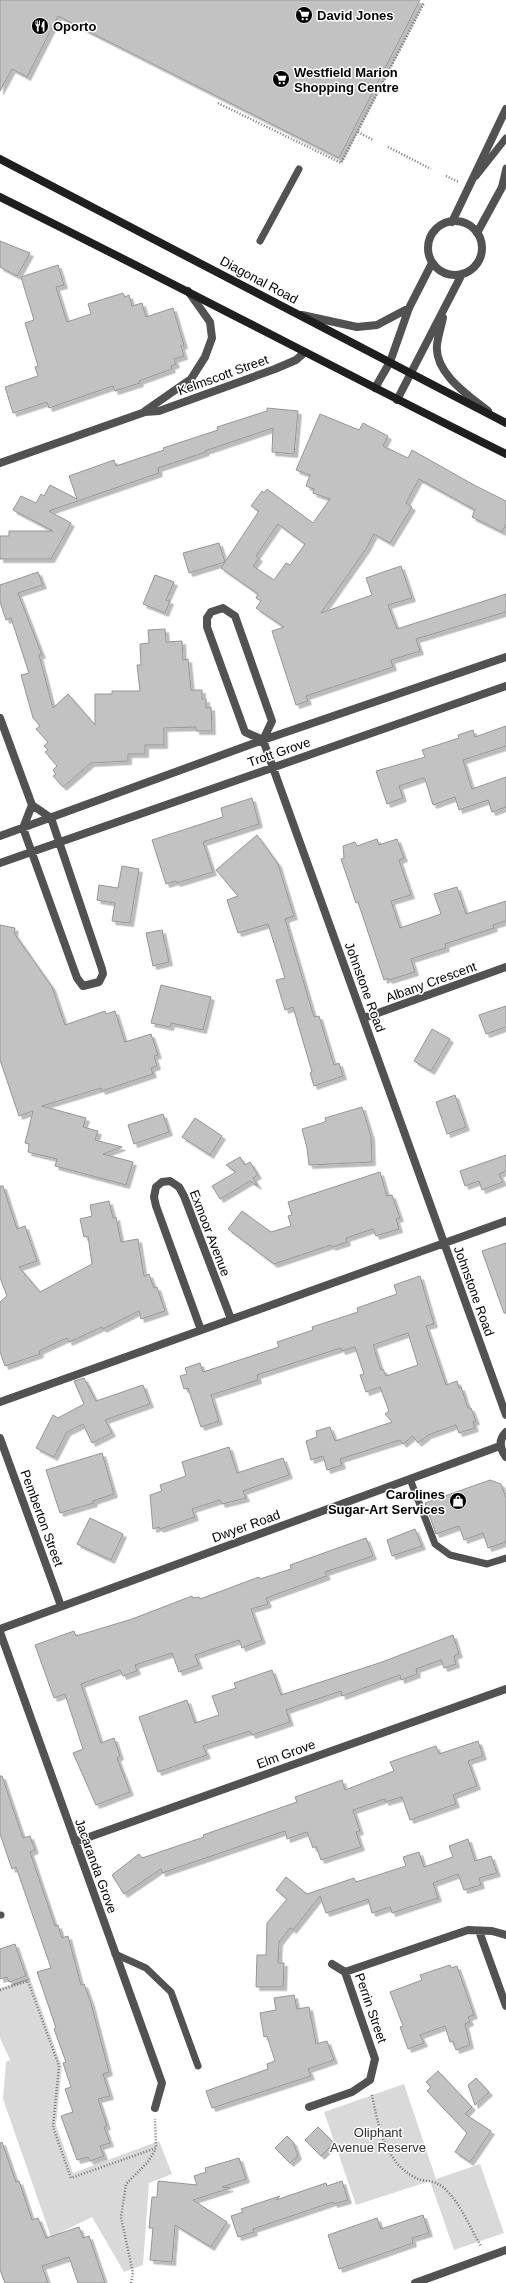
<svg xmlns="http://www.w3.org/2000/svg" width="506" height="2283" font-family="Helvetica,sans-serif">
  <defs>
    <filter id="shadow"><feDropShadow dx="3.5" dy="3.5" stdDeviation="0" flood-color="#0004"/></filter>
  </defs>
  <rect width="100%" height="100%" fill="#fff"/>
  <!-- green -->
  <path fill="#d9d9d9" d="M30 1978 62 2067 56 2125 73 2173 159 2141 172 2174 149 2183 143 2265 124 2272 92 2217 51 2237 3 2099 6 2062 10 2060 0 2038V1988Z
    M404 2084 436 2179 480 2164 504 2233 454 2250 430 2181 356 2205 324 2112Z"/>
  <!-- building -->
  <path fill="#c2c2c2" stroke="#969696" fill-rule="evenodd" filter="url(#shadow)" d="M0 0H420L339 158 58 16 27 77 12 69 0 91Z
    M0 241 30 253 17 276 0 267Z
    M58 265 64 285 56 287 67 322 91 314 88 304 123 293 125 297 129 295 132 306 142 303 146 317 173 308 184 345 181 346 184 356 174 359 176 364 171 366 172 369 139 381 140 383 115 391 113 386 49 408 47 402 13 413 5 387 38 376 35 367 38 366 25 323 34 320 21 277Z
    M267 408 298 411 294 454 272 452 273 428 205 451 206 452 158 468 159 473 49 511 71 523 51 559H0V536H9V531H53L13 510 21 496 36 503 41 494 44 496 50 485 77 499 69 476 114 460 116 466 164 450 163 448 218 430 217 427 267 411Z
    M320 414 359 430 363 423 388 436 383 446 408 458 412 450 474 485 506 501V524L502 532 472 517 475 510 419 479 406 503 412 507 390 543 374 534 366 549 321 613 372 595 366 578 401 566 412 598 388 605 397 629 506 594V612L416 639 420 651 391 660 393 667 306 696 308 701 296 705 272 631 284 627 256 608 261 601 256 598 258 594 221 568 259 511 251 506 262 491 264 493 267 489 313 523 330 499 313 493 314 489 306 486 310 475 296 470ZM278 524 305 544 290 565 286 563 274 580 253 566 259 558 256 556Z
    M219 543 225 562 189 573 183 553Z
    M38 572 43 585 18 593 42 655H39L53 708 68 694 95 725V694H112V691H140L137 665H141L140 644 149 643 148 630 165 629 166 642 182 641 183 660 188 659 191 690H202V699H206V708L211 707 212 731H196V727L164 728V745H145V754H128V761L91 763 63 787 53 776 56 774 53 770 57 766 45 752 48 750 44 746 48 742 36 729 40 726 33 718 21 675 29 673 11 618 6 620 0 602V585Z
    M155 575 174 582 166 600 170 601 165 613 143 604Z
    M506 726V746L463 760 472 789 506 777V807L492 812 488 800 459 810 455 797 433 805 425 779 423 778 399 786 403 798 387 804 376 771 425 757 422 750 459 738 458 735 473 730 475 737Z
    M252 798 259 824 203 842 213 872 177 883 176 881 166 884 152 840 223 817 221 808Z
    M257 835 278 864 294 916 285 919 314 1017 319 1016 334 1065 339 1063 343 1076 314 1086 310 1073 312 1072 293 1007 285 1010 276 980 285 978 268 924 238 933 227 900 238 896 216 870Z
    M377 839 379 845 397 839 404 858 399 860 411 895 391 901 400 928 441 914 434 894 457 887 466 914 506 901V921L493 925 494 928 445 944 446 948 411 959 415 972 389 980 388 978 384 980 358 902 356 903 341 859 344 858 343 846 355 842 357 846Z
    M122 866 139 869 130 923 112 921 115 903 97 900 99 885 118 888Z
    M0 925 15 928 14 933 52 987 65 1025 105 1011 106 1014 115 1011 125 1042 151 1034 158 1055 154 1056 157 1066 151 1068 153 1074 102 1091 101 1088 42 1106 86 1118 83 1127 98 1131 95 1140 122 1147 103 1154 133 1162 126 1185 55 1166 57 1159 28 1152 29 1144 25 1143 33 1111 19 1116 0 1060Z
    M162 930 169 962 153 966 146 933Z
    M161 985 211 997 203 1030 171 1023 170 1027 151 1023Z
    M506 1006V1027L486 1034 479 1015Z
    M432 1029 450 1039 431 1071 414 1061Z
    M455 1095 466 1127 447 1134 436 1102Z
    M362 1107 371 1136 372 1162 309 1165 307 1148 302 1129 322 1123 326 1121 325 1118Z
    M163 1114 169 1132 134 1144 128 1125Z
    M195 1118 222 1136 210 1155 182 1137Z
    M506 1155V1171L499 1174 503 1182 482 1190 479 1181 465 1186 460 1171Z
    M240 1157 245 1165 250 1162 258 1175 253 1178 258 1186 250 1181 220 1199 212 1186 236 1172 226 1165Z
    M380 1172 387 1196 392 1195 400 1218 396 1219 399 1229 376 1236 373 1229 346 1238 347 1242 332 1247 331 1245 274 1264 228 1229 242 1211 271 1232 291 1226 288 1216 292 1215 288 1202Z
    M0 1186H3L17 1229 25 1226 37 1261 19 1267 40 1292 92 1264 88 1236 84 1237 80 1219 92 1216 90 1205 109 1201 113 1218 116 1217 121 1242 138 1239 144 1276 149 1274 154 1288 157 1287 165 1311 141 1319 139 1311 103 1329 102 1327 69 1342 67 1338 39 1351 40 1354 5 1366 0 1352V1302L7 1296 0 1278Z
    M506 1243V1313H504L482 1251Z
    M420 1276 434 1324 426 1326 446 1385 457 1381 459 1388 461 1387 468 1408H471L476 1421 473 1422 475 1428 459 1433 456 1425 428 1435 418 1443 413 1436 403 1444 400 1440 340 1459 342 1465 327 1470 323 1456 311 1460 306 1441 317 1437 316 1431 330 1427 335 1441 392 1422 385 1414 389 1411 380 1387 366 1392 360 1375 364 1374 355 1347 342 1351 341 1348 294 1363 257 1375 258 1380 211 1395 219 1421 201 1427 188 1388 184 1389 180 1376 187 1374 185 1368 200 1363 203 1372 279 1347 277 1342 313 1330 312 1327 358 1312 357 1308 397 1294 394 1285ZM408 1333 418 1365 386 1376 383 1369 381 1370 373 1345Z
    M84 1378 96 1401 143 1385 150 1404 105 1420 112 1433 92 1443 83 1424 67 1432 54 1457 36 1448 53 1415 58 1418 84 1404 74 1381Z
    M229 1447 237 1473 283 1458 289 1475 243 1491 246 1498 222 1504 220 1500 192 1509 195 1517 160 1529 159 1527 153 1529 150 1495 162 1491 160 1485 186 1476 182 1462Z
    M102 1453 114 1494 93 1501 94 1503 60 1513 46 1470Z
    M490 1480 501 1484 506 1498V1542L488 1548 483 1533 464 1540 459 1526 436 1534 425 1503Z
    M90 1518 123 1534 111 1560 77 1544Z
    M415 1529 422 1546 392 1556 387 1540Z
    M366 1538 373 1556 325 1572 327 1576 266 1598 268 1604 251 1609 262 1640 242 1648 239 1640 195 1655 199 1665 179 1672 172 1653 135 1665 137 1671 123 1676 120 1670 81 1684 101 1743 114 1738 120 1756 117 1758 130 1792 96 1805 73 1753 83 1749 65 1694 54 1698 35 1645 74 1631 76 1636 132 1619 192 1596 193 1598 199 1597 200 1599 259 1577 260 1579 291 1569 290 1565Z
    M453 1635 459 1654 454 1656 456 1664 444 1668 441 1660 416 1669 417 1674 401 1680 400 1675 342 1696 341 1691 286 1710 290 1722 252 1735 250 1731 203 1746 207 1755 158 1772 139 1717 187 1700 195 1723 219 1715 212 1696 236 1688 234 1683 272 1670 281 1695 382 1662Z
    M478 1741 483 1756 468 1761 477 1786 453 1795 456 1804 410 1820 402 1797 385 1802V1799L353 1810 360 1831 356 1832 361 1847 321 1860 316 1846 313 1848 307 1832 287 1839 285 1831 162 1873 161 1869 124 1894 112 1875 139 1854 142 1858 204 1837 203 1835 297 1802 295 1797 342 1780 345 1790 394 1771 390 1762 436 1746 439 1754Z
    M0 1776H2L23 1838 30 1836 35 1850 30 1852 55 1926 58 1925 62 1938 68 1936 81 1985 84 1984 91 2003 109 2072 103 2074 110 2096 98 2099 107 2126 104 2127 110 2143 100 2146 104 2156 90 2161 88 2157 77 2160 61 2116 73 2112 65 2089 71 2087 63 2063 66 2062 54 2029 56 2028 37 1972 51 1968 16 1867 12 1869 0 1834Z
    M468 1839 475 1861 491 1856 497 1873 479 1878 481 1885 464 1890 458 1874 433 1883 438 1898 392 1913 390 1907 372 1913 368 1899 326 1913 320 1896 293 1930 290 1928 279 1942 278 1963H284L283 1987H256L257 1955H266L267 1923 287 1899 276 1890 286 1877 307 1894 354 1878 356 1882 406 1866 403 1857 419 1852 424 1867 453 1857 449 1846Z
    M15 1944 26 1976 9 1982 7 1977 0 1979V1949Z
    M450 1965 451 1968 457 1966 474 2015 468 2017 470 2022 465 2024 470 2045 456 2050 453 2041 450 2042 445 2026 420 2035 424 2043 408 2049 400 2027 403 2026 390 1992 422 1980 420 1975Z
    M294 1995 297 2009 309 2007 316 2044 327 2041 334 2060 308 2069 311 2076 212 2108 206 2091 268 2069 267 2064 275 2061 267 2036 264 2037 260 2013 276 2010 274 1998Z
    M438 2071 472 2107 465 2114 491 2131 470 2162 455 2152 467 2133 427 2091 431 2087 426 2082Z
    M476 2078 489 2092 475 2105 468 2085Z
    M318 2127 334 2143 321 2156 305 2140Z
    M287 2136 293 2142 298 2156 290 2163 275 2148Z
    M2 2142 16 2182 19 2181 32 2220 38 2218 46 2238 79 2227 83 2238 89 2236 105 2283H78L69 2257 42 2266 48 2283H5L0 2270V2143Z
    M239 2158 246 2179 222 2187 230 2188 193 2200 227 2222 211 2247 175 2225 172 2262 150 2260 153 2228H149L152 2197H157L158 2181 197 2185 194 2176 206 2172 205 2168Z
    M342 2181 348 2200 334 2204 333 2202 253 2229 254 2232 238 2237 231 2216 243 2212 241 2209 280 2196 276 2200 326 2183 327 2186Z
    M423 2215 429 2233 412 2238 413 2243 339 2269 328 2235 377 2218 381 2229Z"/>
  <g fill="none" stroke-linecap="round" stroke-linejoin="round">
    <!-- path -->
    <path stroke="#747474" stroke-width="2.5" stroke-dasharray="1 2" stroke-linecap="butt" d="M218 103 341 163 424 3
      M358 132 373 140
      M388 147 431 169
      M446 176 459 182
      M0 1990 28 1981 59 2066 53 2127 71 2178 156 2148 155 2119
      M372 2095C378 2125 385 2162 414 2177 426 2184 434 2177 447 2191 462 2206 470 2228 481 2246
      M131 2283 133 2273 121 2217 126 2184 147 2163 156 2149"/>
    <!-- service -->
    <path stroke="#525252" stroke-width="7" d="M476 176 506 138
      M502 185 506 168
      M260 241 299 169
      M410 1479 435 1544 450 1555 487 1564 506 1558
      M0 1915H1
      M115 1954 146 1968 171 1992 198 2066"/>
    <!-- minor -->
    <path stroke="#525252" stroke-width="8" d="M428 248a27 27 0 1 1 54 0a27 27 0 1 1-54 0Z
      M452 222 506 109
      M477 233 506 180
      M302 315 357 327 377 325 409 308
      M443 318C441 327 438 336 437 345 434 373 469 396 488 411
      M375 388 390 362 409 308 432 263
      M397 400 462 274
      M145 411 191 379 205 357 212 338 210 322 188 291
      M0 463 145 412 159 411 275 369 296 360 305 352
      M223 608 235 616 272 721 263 740 245 732 207 627V618L211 612Z
      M0 718 32 805
      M263 740 506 1415
      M32 805 51 818 102 969 103 974 99 982 83 986 77 978 23 828Z
      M0 836 263 740 506 657
      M0 863 506 686
      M364 1018 506 967
      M201 1330 156 1206 154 1197 156 1187 162 1182 170 1181 179 1187 184 1196 231 1319
      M0 1402 506 1221
      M0 1438 61 1606
      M0 1632 162 2083 155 2108
      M75 1842 506 1689
      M479 1931 506 2006
      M332 1964 345 1972
      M309 2107 352 2092 370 2080 375 2059 345 1972 468 1930 492 1931 506 1935
      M415 2283 506 2250"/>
    <!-- tertiary -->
    <path stroke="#525252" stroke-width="8" d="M506 1432C498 1440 500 1449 506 1457
      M0 1629 500 1446"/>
    <!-- secondary -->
    <path stroke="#1f1f1f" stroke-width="8" d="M0 159 506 423
      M0 197C170 281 337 370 506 454"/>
  </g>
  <!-- icons -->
  <defs>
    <g id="supermarket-disc" transform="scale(0.9)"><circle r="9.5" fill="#000" stroke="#fff"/><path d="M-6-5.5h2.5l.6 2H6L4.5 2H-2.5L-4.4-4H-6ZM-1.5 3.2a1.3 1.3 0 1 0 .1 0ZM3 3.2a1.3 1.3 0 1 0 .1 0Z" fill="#fff"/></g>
    <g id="restaurant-disc" transform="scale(0.9)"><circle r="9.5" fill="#000" stroke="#fff"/><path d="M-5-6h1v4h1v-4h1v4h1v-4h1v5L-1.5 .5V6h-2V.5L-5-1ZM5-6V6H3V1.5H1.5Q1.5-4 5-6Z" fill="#fff"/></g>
    <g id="shop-disc" transform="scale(0.9)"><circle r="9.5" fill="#000" stroke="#fff"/><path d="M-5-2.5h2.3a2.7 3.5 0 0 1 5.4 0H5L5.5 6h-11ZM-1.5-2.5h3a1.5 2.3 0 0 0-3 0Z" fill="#fff"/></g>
  </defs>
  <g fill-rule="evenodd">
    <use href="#supermarket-disc" x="304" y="15"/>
    <use href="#restaurant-disc" x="40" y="26"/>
    <use href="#supermarket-disc" x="281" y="79"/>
    <use href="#shop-disc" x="458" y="1501"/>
  </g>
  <g text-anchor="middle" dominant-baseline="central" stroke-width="3" stroke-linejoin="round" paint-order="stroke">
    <!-- poi labels -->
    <g font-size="13" font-weight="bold" fill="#000" stroke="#fff" text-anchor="start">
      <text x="317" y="15">David Jones</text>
      <text x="53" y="26">Oporto</text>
      <text x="294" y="72">Westfield Marion<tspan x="294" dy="15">Shopping Centre</tspan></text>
      <text x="445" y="1494" text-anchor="end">Carolines<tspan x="445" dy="15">Sugar-Art Services</tspan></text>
    </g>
    <!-- street labels -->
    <g font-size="13" fill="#000" stroke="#fff">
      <text transform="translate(259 280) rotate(28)">Diagonal Road</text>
      <text transform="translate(223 375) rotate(-20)">Kelmscott Street</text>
      <text transform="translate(279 752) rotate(-19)">Trott Grove</text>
      <text transform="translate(431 982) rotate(-20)">Albany Crescent</text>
      <text transform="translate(365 987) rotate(70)">Johnstone Road</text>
      <text transform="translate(210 1233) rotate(69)">Exmoor Avenue</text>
      <text transform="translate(474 1291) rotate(70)">Johnstone Road</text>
      <text transform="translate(42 1518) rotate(70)">Pemberton Street</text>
      <text transform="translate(246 1526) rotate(-20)">Dwyer Road</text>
      <text transform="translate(286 1754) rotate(-20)">Elm Grove</text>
      <text transform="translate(96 1866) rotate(70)">Jacaranda Grove</text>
      <text transform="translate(371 2008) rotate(71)">Perrin Street</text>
    </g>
    <!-- park labels -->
    <g font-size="13" fill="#303030" stroke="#fff">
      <text x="378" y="2132">Oliphant<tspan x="378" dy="15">Avenue Reserve</tspan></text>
    </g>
  </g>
</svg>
